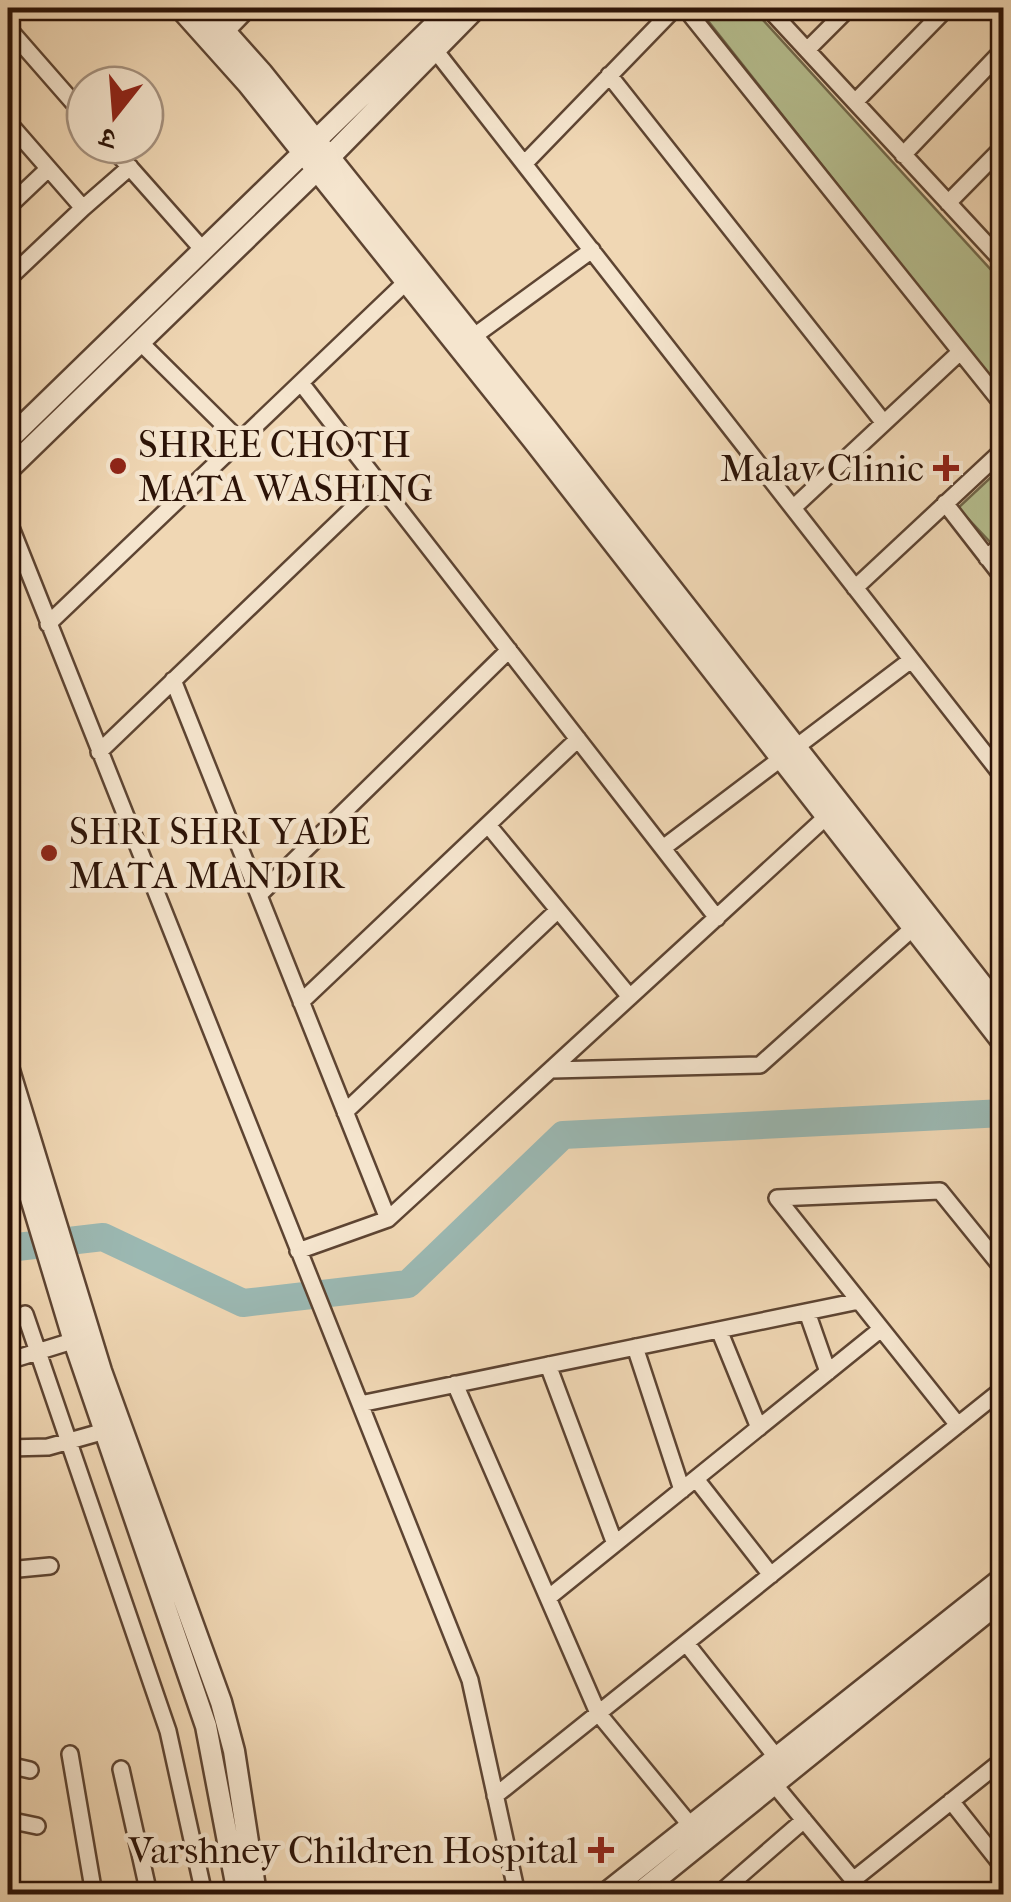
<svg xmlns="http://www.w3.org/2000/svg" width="1011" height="1902" font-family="'IM FELL French Canon','Noto Serif Devanagari',serif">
  <rect width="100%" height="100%" fill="#f0d7b4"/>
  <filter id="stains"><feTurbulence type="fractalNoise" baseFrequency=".002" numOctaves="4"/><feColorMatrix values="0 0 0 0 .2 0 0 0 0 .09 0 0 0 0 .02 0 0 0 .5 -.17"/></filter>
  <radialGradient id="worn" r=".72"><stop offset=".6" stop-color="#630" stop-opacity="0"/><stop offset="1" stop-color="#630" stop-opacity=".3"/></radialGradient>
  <!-- green -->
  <path fill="#b6bf90" stroke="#71694c" stroke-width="2.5" d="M705 8H752L1003 283V394L701 12Z
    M1003 466V531L991 543 958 508Z"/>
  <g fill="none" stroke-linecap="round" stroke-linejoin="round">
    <!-- river -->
    <path stroke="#9bb8b2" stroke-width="28" d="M8 1251 17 1247 103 1237 243 1303 408 1284 563 1135 1004 1113"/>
    <!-- minor casing -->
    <g stroke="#5d4432" stroke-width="20">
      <path id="minor" d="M685 8 1004 406
        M768 8 1004 263
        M8 28 85 116
        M219 39 249 8
        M435 50 1004 778
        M807 50 849 8
        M609 75 884 423
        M855 102 947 8
        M8 122 83 208 8 279
        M110 145 203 250
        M903 155 1004 49
        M524 164 675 8
        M948 203 1004 146
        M8 207 48 169
        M83 208 130 167
        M140 342 240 441
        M466 342 592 250
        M301 383 717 918
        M945 503 1004 579
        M793 508 960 352
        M8 520 470 1680 517 1894
        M987 558 1004 542
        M855 588 1004 449
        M48 624 406 282
        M173 680 388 1219
        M99 752 379 483
        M488 825 630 997
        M663 848 911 660
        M259 895 509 650
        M301 1002 578 739
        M551 1070 760 1065 913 928
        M345 1112 558 910
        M777 1198 958 1425
        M777 1198 940 1191 1004 1270
        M298 1251 388 1219 826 817
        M807 1312 828 1372
        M25 1314 168 1731 204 1894
        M719 1330 759 1428
        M635 1347 682 1490
        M8 1361 82 1338
        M548 1365 615 1544
        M455 1384 598 1713 691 1826
        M360 1404 859 1301
        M8 1448 48 1447 105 1431
        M696 1479 771 1575
        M8 1570 50 1566
        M548 1598 881 1329
        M686 1643 777 1758
        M70 1754 94 1894
        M8 1765 30 1770
        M121 1769 149 1894
        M769 1778 865 1894
        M495 1796 1004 1388
        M951 1801 1004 1868
        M8 1820 37 1826
        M853 1880 1004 1759
        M719 1894 804 1820"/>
    </g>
    <!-- tertiary casing -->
    <g stroke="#5d4432" stroke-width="25">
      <path id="tertiary" d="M180 8 248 84 533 440 1004 1044
        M204 8 262 73 546 428 1004 1013
        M8 440 452 8
        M8 470 317 170 476 8
        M8 1067 101 1371 221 1702 234 1751 256 1894
        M8 1122 74 1341 206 1726 238 1894
        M605 1894 1004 1577
        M638 1894 1004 1598"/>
    </g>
    <!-- minor -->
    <use href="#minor" stroke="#f5e5ce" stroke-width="15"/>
    <!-- tertiary -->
    <use href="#tertiary" stroke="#f5e5ce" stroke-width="20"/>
  </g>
  <!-- markers -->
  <g fill="#8f2418" stroke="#f5e5ce" stroke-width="4">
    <circle cx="118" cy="466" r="10"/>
    <path d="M941 453h10v10h10v10h-10v10h-10v-10h-10v-10h10z"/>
    <circle cx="49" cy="853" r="10"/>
    <path d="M596 1835h10v10h10v10h-10v10h-10v-10h-10v-10h10z"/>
  </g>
  <g text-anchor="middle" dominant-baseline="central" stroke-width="9" stroke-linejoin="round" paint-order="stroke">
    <!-- poi labels -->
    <g font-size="38" fill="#2c1307" stroke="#f5e5ce" text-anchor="start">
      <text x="138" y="444">SHREE CHOTH<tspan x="138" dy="44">MATA WASHING</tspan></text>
      <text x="924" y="468" text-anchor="end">Malav Clinic</text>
      <text x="69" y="831">SHRI SHRI YADE<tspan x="69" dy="44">MATA MANDIR</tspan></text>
      <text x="578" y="1850" text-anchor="end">Varshney Children Hospital</text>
    </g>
  </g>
  <!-- margin -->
  <rect width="1011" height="1902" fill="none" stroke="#f0d7b4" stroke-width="40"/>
  <rect x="10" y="10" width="991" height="1882" fill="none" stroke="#2c1307" stroke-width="5"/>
  <rect x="20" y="20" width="971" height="1862" fill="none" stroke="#2c1307" stroke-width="2.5"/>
  <!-- north arrow -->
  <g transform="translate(115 115) rotate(197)"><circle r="48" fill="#f5e5ce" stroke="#a5917e" stroke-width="2.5"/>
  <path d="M0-8L18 38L0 25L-18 38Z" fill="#8f2418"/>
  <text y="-15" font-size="28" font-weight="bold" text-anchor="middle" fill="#2c1307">उ</text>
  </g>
  <rect width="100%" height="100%" filter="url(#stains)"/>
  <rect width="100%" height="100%" fill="url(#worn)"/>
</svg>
